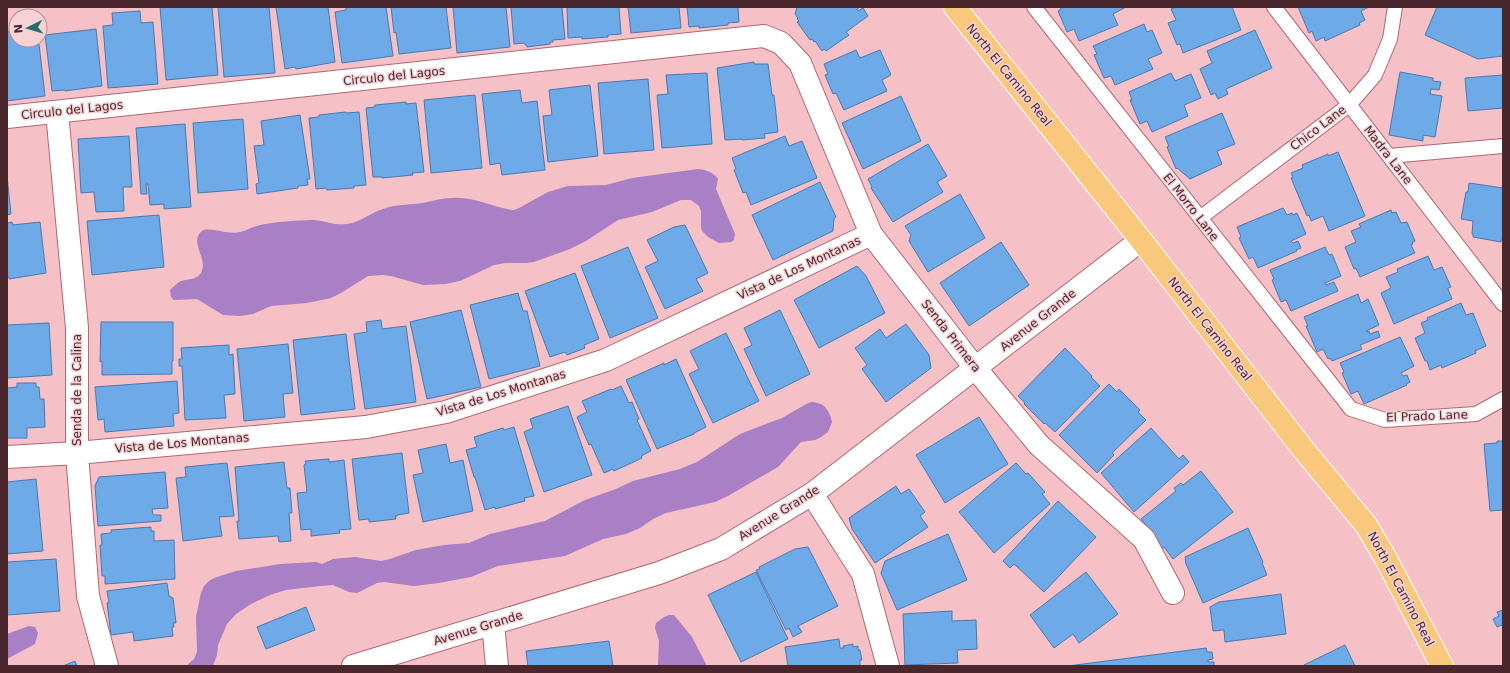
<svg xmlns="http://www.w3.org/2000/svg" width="1510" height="673" font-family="'DejaVu Sans',sans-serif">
  <rect width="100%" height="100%" fill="#f5c0c6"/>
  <!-- water -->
  <path fill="#a97fc5" d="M698 169C704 169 715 173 718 179L716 189 735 234 734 240 731 242 719 243 708 237 702 231 701 227V211L699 206 691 200H681L652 212 618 220 586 241 570 249 534 262 527 263H506L494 265 460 281 445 284 423 285 391 276 383 275 368 276 341 293 331 298 307 303 271 306 253 314 240 316 223 315 197 299 174 300 171 297 170 290C173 287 176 284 179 282 188 278 199 281 202 270 207 258 189 241 202 231 208 226 228 235 240 232 246 231 251 227 257 226 269 222 302 220 314 220 326 221 336 226 347 224 361 222 370 213 383 209 395 204 410 205 422 203 432 201 442 198 452 198 474 196 493 208 514 210L519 208 548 192 568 186 606 185 632 178Z
    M812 402C825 403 829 410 832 422L828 432 821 437 815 440 801 442 778 467 728 496 715 502 666 513 653 519 640 528 626 534 603 539 565 556 498 566 471 577 439 583 414 586 384 582 377 583 357 593 349 592 333 585 320 586 286 590 270 595 251 604 236 614 227 624 218 645 217 655 213 666H186L194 659 197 652 196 617 201 593 204 586 209 581 214 578 236 571 280 564 316 562 322 564 333 559 355 557 381 561 390 559 416 550 444 545 469 543 490 534 545 521 585 500 616 489 633 481 680 469 697 462 740 434 782 418 808 403Z
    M669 615H674L692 637 707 666H658L659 641 655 628 656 623 664 617Z
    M29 626 35 627 38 633 35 644 7 659V634Z"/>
  <!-- building -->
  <path fill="#6ea9e8" stroke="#467ab1" d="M160 7H212L218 75 166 80Z
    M218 7H269L275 73 224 77Z
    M276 7H328L335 62 296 69 295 67 285 69Z
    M346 7H386L393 56 342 63 335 12 346 10Z
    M391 7H446L451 48 399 54 396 32 394 33Z
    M453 7H506L510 47 457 53Z
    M511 7H562L565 39 553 40V42H550V44L527 47 524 43 514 44Z
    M567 7H619L621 34 608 35V37L582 39V37L568 38Z
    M628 7H679L681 28 631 33Z
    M687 7H738L739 22 728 23V25L699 28V26L689 27Z
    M797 7H860L857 9 858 11 863 8 868 16 846 32 849 35 826 51 824 49 822 51 815 41 814 42 812 39 810 40 797 22 799 21 797 19 798 18 795 14Z
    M1060 7H1126L1113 14 1118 25 1079 41 1074 29 1067 32 1058 11 1061 9Z
    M1176 7H1232L1241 30 1183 53 1180 44 1177 45 1168 23 1176 20 1171 9Z
    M1298 7H1369L1361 11 1365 20 1359 23 1360 25 1325 41 1324 37 1316 41 1312 31 1309 33Z
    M1437 7H1503V56L1478 59 1425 35Z
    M140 11 141 23 153 22 158 84 108 88 103 26 113 25 112 13Z
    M1144 24 1147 32 1152 30 1162 53 1148 59 1153 69 1115 85 1111 76 1104 78 1094 55 1097 54 1093 46Z
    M96 29 102 86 65 91V90L52 91 45 35Z
    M1255 30 1272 68 1226 89 1228 94 1218 99 1215 93 1211 95 1200 69 1212 63 1207 51Z
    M16 31V40H25L26 46 39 44 45 96 7 101V32Z
    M856 50 860 58 880 50 891 75 882 80 887 91 844 110 836 93 833 94 825 75 828 74 824 64Z
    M754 62V64H768L772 95H774L778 132 764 134 765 138 742 140V139L725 140 717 68Z
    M1400 72 1433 78V81L1441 82 1439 90 1431 89 1430 94 1442 96 1435 137 1423 135V141L1389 135Z
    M707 73 712 144 662 148 657 95 668 94 666 75Z
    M1171 73 1175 81 1191 74 1201 98 1184 105 1188 116 1152 132 1147 121 1140 124 1130 100H1132L1129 92Z
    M1503 75V108L1468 111 1465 78Z
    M648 79 654 150 604 154 598 83Z
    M590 85 598 156 548 162 543 116 552 115 549 90Z
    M520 90 522 103 537 101 545 170 502 175 500 163 490 165 482 94Z
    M475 95 482 168 431 173 424 100Z
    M901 96 921 141 863 169 842 123Z
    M406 102V104L416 103 424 172 412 173 413 175 382 178V177H373L366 108 375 107V105Z
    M346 112 347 113 359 112 366 185 354 186V188L327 190 326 188 316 189 309 118 319 117V115Z
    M1222 113 1235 144 1217 151 1222 164 1190 179 1177 168 1176 169 1167 147 1169 146 1165 137Z
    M300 115 310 179H307L308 185 298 186V188L257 194 256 184 259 183 254 146 264 145 261 121Z
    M243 119 248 189 198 193 193 123Z
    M185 124 191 207 164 209V204L150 205 148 184H146L147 194H141L136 128Z
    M129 136 132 187H123L124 211 96 212 94 192 81 193 78 139Z
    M785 136 789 146 802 141 817 178 751 205 746 192 743 193 734 170 736 169 732 158Z
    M928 144 947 176 937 182 943 192 893 222 871 188 872 187 868 179Z
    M1338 152 1365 216 1329 231 1323 216 1311 221 1309 215 1307 216 1291 178 1293 177 1291 173 1303 168 1302 165 1328 154V156Z
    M7 176 11 214 7 215Z
    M820 182 836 217 834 219 833 231 773 260 752 215Z
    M1469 183 1503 188V240H1501V242L1473 237V234H1472L1473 221 1461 219 1466 192H1468Z
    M960 194 985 238 928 272 909 241 911 235 905 226Z
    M1283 208 1287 215 1292 213 1293 215 1297 213 1306 234 1291 241 1293 243 1298 241 1301 248 1296 250 1297 251 1258 268 1253 257 1249 259 1239 238 1241 237 1237 227Z
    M1391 210 1392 213 1396 212 1401 223 1407 222 1415 241 1412 243 1413 244 1411 245 1415 253 1360 277 1356 268 1354 269 1345 247 1356 242 1351 231 1361 227 1359 224Z
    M159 215 164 267 92 275 87 221Z
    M12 222 13 225 40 222 46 273 9 279V277H7V223Z
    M685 225 708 273 696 279 703 291 665 309 645 267 658 261 647 240 674 227Z
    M1001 242 1029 285 969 326 940 283Z
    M628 247 658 318 610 338 581 266Z
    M1325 247 1329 255 1332 254 1341 276 1325 283 1326 285 1334 282 1338 291 1291 311 1286 300 1281 302 1272 280 1274 279 1270 270Z
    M1428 256 1434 270 1442 267 1451 287 1448 288V289L1452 299 1394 324 1381 293 1391 288 1386 277 1398 272 1397 269Z
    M857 266 866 276 885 313 819 348 794 300Z
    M575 273 599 339 584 345 585 348 567 355 565 352 550 357 525 291Z
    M518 293 523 311H527L540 366 489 379 470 305Z
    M1358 294 1361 303 1368 299 1379 325 1366 331 1367 332 1369 331 1370 334 1378 331 1380 337 1360 345 1362 349 1332 361 1330 358 1328 359 1323 349 1317 352 1306 326H1308L1304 317Z
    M1461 303 1466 315 1473 313 1486 346 1475 351 1476 353 1442 368 1441 365 1430 370 1427 361H1425L1415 338 1425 333 1421 323 1428 320 1427 318Z
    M461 310 481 387 427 399 410 322Z
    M780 310 810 374 766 396 744 349 752 345 744 328Z
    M381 320 382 329 406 326 416 402 365 409 354 334 367 332 366 322Z
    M101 322H173V361H172V374L102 375V361L100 362Z
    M49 323 52 375 7 378V325Z
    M906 324 929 355 931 368 886 402 862 369 867 365 855 348 880 329 886 338Z
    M726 333 759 401 713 423 689 374 699 369 690 351Z
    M346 334 355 409 301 415 293 340Z
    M1400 337 1414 366 1401 373 1403 376 1407 375 1410 382 1406 384 1407 385 1364 404 1358 391 1351 394 1342 373 1344 372 1340 363Z
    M288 344 293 393 283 394 285 417 244 421 237 349Z
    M229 345V355L233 354 235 394 224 395 226 418 185 420 182 366H179V359H182L181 348Z
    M1065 348 1092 376 1091 377 1100 386 1055 432 1045 423 1044 424 1024 404 1025 403 1018 396Z
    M676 359 706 427 694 433V434L657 449 626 380 664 363V365Z
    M177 381 179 413 173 414 174 426 105 432 104 419 98 420 95 387Z
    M17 383H36V387H39L40 399H44L45 427 27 428V438H7V388L17 387Z
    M1109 384 1117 392 1119 389 1140 410 1138 412 1146 420 1112 453 1114 455 1097 473 1059 435Z
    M621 386 629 403 632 402 639 419 637 420 651 451 641 456 642 458 614 471 613 469 604 473 591 444 589 445 577 417 587 412 582 401 611 389 612 390Z
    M568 406 592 475 544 492 524 432 533 428 530 419Z
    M979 417 1008 464 945 503 916 455Z
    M514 427 534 496 524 498 525 501 495 509V507L485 510 475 477H474L466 450 477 447 474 437 503 428 504 430Z
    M1151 428 1179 459 1183 455 1189 462 1134 512 1101 473Z
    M1497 441H1503V510L1490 511 1484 444 1497 443Z
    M446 444 450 463 463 460 473 511 423 522 413 475 423 473 418 450Z
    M402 453 409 513 397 515V516H395L396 519 369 522V519L359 520 352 459Z
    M329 459V462L344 460 351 529 339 530 340 533 311 536V529L301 530 297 493 307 492 304 465 306 464 305 461Z
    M284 462 287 488H290L292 513H289L291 541 279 542 278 536 239 539 237 521H239L235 467Z
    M227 463 234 516 219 517 222 536 183 541 176 478 186 477 185 467Z
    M1016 463 1026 474 1028 473 1045 492 1042 494 1050 504 994 553 959 512Z
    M1201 471 1233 512 1173 559 1164 547 1162 549 1148 530H1150L1141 519 1176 491 1174 488 1181 483 1183 485Z
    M165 472 168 508 152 509 153 515H161V521L98 526 95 486 99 477Z
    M36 479 43 551 7 554V482Z
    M896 486 901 494 909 489 925 512 920 516 928 527 875 563 852 529 849 518Z
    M1058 501 1096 537 1044 592 1014 564 1010 568 1003 561Z
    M151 527V531H154V541L174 540 175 579 105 584V576H102L100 545H102L101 534 111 533V530Z
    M1248 528 1263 562 1262 563 1267 575 1203 603 1186 564 1185 557Z
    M948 534 967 580 897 610 881 573 885 561Z
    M808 547 838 606 798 626 802 632 793 637 789 628 786 630 756 570 760 569 759 567 795 549Z
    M56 559 60 611 7 615V562Z
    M756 572 788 639 741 662 708 595Z
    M1086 572 1118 614 1079 643 1073 634 1054 648 1030 615Z
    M167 583 169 596 173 598 176 623H173L174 627H172L173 636 134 641 133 632 111 635 107 603H109L107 591Z
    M1281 594 1286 634 1225 642 1224 630 1213 631 1210 607 1219 602Z
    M306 607 315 630 266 649 257 627Z
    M1503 610V627L1502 625 1497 627 1493 619 1499 616 1497 612Z
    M952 611V621L976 620 977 649 957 650 958 663 905 665 903 614Z
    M839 639 840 648H844L843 646 853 644V647L858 646V650H860L862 660H860V666H788L785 647Z
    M609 641 613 666H528L526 651Z
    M1345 645 1355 666H1304V665Z
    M1206 648 1207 652H1212L1213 659 1208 660V662H1214V666H1068Z
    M75 661 77 666H63Z"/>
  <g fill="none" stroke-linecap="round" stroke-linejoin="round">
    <!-- lane casing -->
    <g stroke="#b56672" stroke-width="16">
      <path id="lane" d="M1034 7 1351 409 1385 420 1476 414 1503 399
        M1274 7 1503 304
        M1389 156 1503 146
        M1200 218 1349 105 1375 75 1390 39 1395 7"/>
    </g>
    <!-- street casing -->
    <g stroke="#b56672" stroke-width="24">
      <path id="street" d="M57 112 77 328V453L88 596 107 666
        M7 117 764 36 781 43 800 63 871 234 976 369 1039 445 1144 539 1173 593
        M7 457 77 453 366 427 446 412 606 360 871 234
        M812 494 863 574 888 666
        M493 623 497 666
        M353 666 659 573 721 549 812 494 1141 240"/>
    </g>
    <!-- primary casing -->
    <g stroke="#fff" stroke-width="24">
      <path id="primary" d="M955 7 1141 240 1303 449 1366 525 1385 557 1442 666"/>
    </g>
    <!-- lane -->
    <use href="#lane" stroke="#fff" stroke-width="14"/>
    <!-- street -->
    <use href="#street" stroke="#fff" stroke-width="22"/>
    <!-- primary -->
    <use href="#primary" stroke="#f9c87c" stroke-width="22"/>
  </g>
  <g text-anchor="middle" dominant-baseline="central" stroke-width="3" stroke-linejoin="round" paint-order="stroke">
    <!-- street labels -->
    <g font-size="12" fill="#49272c" stroke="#f6d2d6">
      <text transform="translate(1009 75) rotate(51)">North El Camino Real</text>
      <text transform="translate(394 76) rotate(-6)">Circulo del Lagos</text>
      <text transform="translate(72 110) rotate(-6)">Circulo del Lagos</text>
      <text transform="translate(1318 128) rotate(-37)">Chico Lane</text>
      <text transform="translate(1388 155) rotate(52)">Madra Lane</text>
      <text transform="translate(1191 207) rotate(52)">El Morro Lane</text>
      <text transform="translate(799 268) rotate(-25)">Vista de Los Montanas</text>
      <text transform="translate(1038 320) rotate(-38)">Avenue Grande</text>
      <text transform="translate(1210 329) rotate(52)">North El Camino Real</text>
      <text transform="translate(951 336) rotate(52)">Senda Primera</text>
      <text transform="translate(77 390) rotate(-90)">Senda de la Calina</text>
      <text transform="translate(501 393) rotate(-17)">Vista de Los Montanas</text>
      <text transform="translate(1427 416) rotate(-2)">El Prado Lane</text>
      <text transform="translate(182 443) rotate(-5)">Vista de Los Montanas</text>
      <text transform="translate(779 513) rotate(-32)">Avenue Grande</text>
      <text transform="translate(1401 589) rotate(62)">North El Camino Real</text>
      <text transform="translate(478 628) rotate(-17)">Avenue Grande</text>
    </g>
  </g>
  <!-- border -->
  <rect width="1510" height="673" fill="none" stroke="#49272c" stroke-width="16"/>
  <!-- north arrow -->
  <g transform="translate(28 28) rotate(265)"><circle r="19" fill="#f6d2d6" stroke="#b18e92"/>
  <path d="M0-3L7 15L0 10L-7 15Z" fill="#236e6a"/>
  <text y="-6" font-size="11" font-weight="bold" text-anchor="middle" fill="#49272c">N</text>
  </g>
</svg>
